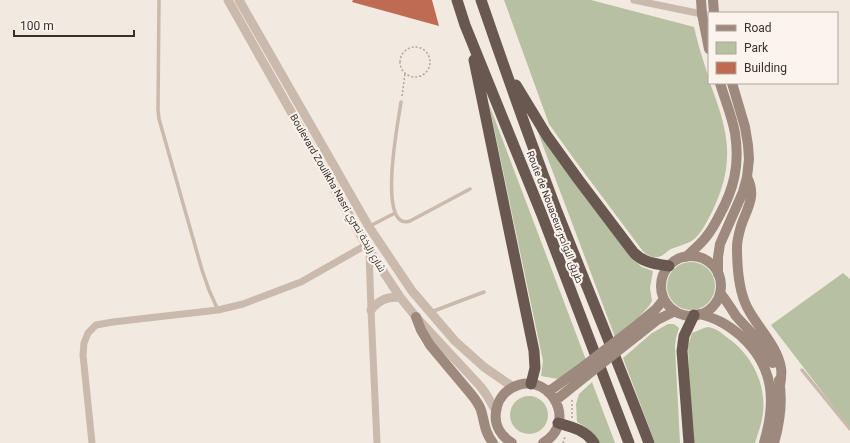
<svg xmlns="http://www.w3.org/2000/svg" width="850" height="443" font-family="Roboto,Cairo,sans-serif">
  <rect width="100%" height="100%" fill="#f2e9e1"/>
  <!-- green -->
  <path fill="#b7c1a1" d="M504 0H591L694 27 699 47 709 79V83H710C715 97 721 112 724 127 731 158 726 183 712 212 707 221 702 233 693 240 687 244 678 246 671 249 667 251 664 255 661 256 653 259 647 256 642 250L574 159 549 124Z
    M489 104 586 360 558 379 541 376 543 361Z
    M537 129 630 257 642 267 653 271 650 288 652 301 649 306 637 319 615 337 537 130Z
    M667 286a24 24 0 1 1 48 0a24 24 0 1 1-48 0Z
    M843 273 850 279V428L771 325Z
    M668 324H674L679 328 676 338 675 347 680 443H655L623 358 652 333Z
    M708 327C718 328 724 336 732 341 753 358 766 385 763 413 762 423 758 433 755 443H692L688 346 692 333 704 328Z
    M592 382 615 443H599C593 433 587 427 577 422L576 404 579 394Z
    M510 415a19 19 0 1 1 38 0a19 19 0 1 1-38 0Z"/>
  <!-- building -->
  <path fill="#bf6a52" d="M353 0H432L439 26 352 2Z"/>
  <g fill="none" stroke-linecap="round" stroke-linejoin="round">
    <!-- path -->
    <path stroke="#b6a497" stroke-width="1.5" stroke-dasharray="2 2" stroke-linecap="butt" d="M400 62a15 15 0 1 1 30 0a15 15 0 1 1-30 0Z
      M402 96 405 74
      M572 400V418
      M563 443 564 439 566 436"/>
    <!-- service -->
    <path stroke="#cab9ad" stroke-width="3.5" d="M159 0 158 110 159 119 202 270 209 290 218 310
      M401 102C399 117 376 232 410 221L470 189
      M370 226 395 213
      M431 312 484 292
      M802 370 850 429"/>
    <!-- minor -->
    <path stroke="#cab9ad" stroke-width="7" d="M634 0 702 14
      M369 250 371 310 377 443
      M92 443 83 355 84 343 88 333 96 325 113 322 218 310 243 304 301 282 366 245"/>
    <!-- tertiary -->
    <path stroke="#cab9ad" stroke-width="9" d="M228 0 369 250 400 297 416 317 480 386 486 394 496 411
      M239 0 369 227 412 291 455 341 484 367 513 387
      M371 310C380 299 387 297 400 297"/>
    <!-- secondary -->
    <path stroke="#9d897e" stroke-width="10" d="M701 0 702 14 709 49
      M713 0 714 13
      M747 177C757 196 747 208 741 226 739 233 737 240 737 247 737 265 739 291 747 307 757 327 777 345 781 368 782 374 781 380 780 386
      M661 286a30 30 0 1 1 60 0a30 30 0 1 1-60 0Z
      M686 257C693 250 700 245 706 237 711 231 715 224 719 216 734 189 740 165 735 133 732 116 725 100 720 83
      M718 274V257L720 244 743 192 747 177 749 159 748 145 745 127 732 83
      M720 293C726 300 731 308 736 316 749 331 765 344 773 363
      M699 314C716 318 727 324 741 336 775 367 776 402 764 443
      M416 317 421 330 430 345 471 394C475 399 479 404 481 410 485 423 484 431 493 443
      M632 329 656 309 664 299
      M638 335 657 320 675 311
      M548 392 584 366
      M556 400 586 376
      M512 443C501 436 494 425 496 412 497 403 502 394 510 389 546 366 581 421 543 443
      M774 443C780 422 783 401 779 380"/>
    <!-- trunk -->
    <path stroke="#695850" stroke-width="11" d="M457 0 465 25 542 215 629 443
      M481 0C505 70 530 140 556 209 587 287 619 365 649 443
      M474 60 534 351 535 368 531 384
      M516 85 547 136 578 179 634 253C644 263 656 264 669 266
      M558 423C572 427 586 430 594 443
      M689 443 682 351 684 336 694 315"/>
    <!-- secondary-bridge -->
    <path stroke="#9d897e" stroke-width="10" d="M584 366 632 329
      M586 376 638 335"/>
  </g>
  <g text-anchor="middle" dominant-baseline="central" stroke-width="4" stroke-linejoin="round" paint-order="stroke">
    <!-- street labels -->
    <g font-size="10" fill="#392f2b" stroke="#faf4ed">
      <text transform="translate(338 193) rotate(60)">Boulevard Zoulikha Nasri شارع زليخة نصري</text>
      <text transform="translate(555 217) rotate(69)">Route de Nouaceur طريق النواصر</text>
    </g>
  </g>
  <!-- legend -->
  <rect x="708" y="12" width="130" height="72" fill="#faf4ed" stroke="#ada59f"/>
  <rect x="716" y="25" width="20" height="6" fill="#9d897e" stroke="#ada59f"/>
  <text x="744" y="32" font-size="12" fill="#392f2b">Road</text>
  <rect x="716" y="42" width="20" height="12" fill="#b7c1a1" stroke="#ada59f"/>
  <text x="744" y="52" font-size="12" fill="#392f2b">Park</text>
  <rect x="716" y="62" width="20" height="12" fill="#bf6a52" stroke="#ada59f"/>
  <text x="744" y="72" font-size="12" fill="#392f2b">Building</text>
  <!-- scale -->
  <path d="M14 30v6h120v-6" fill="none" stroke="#392f2b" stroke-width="2"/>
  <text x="20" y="30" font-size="12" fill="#392f2b" stroke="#faf4ed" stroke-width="3" paint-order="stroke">100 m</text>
</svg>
